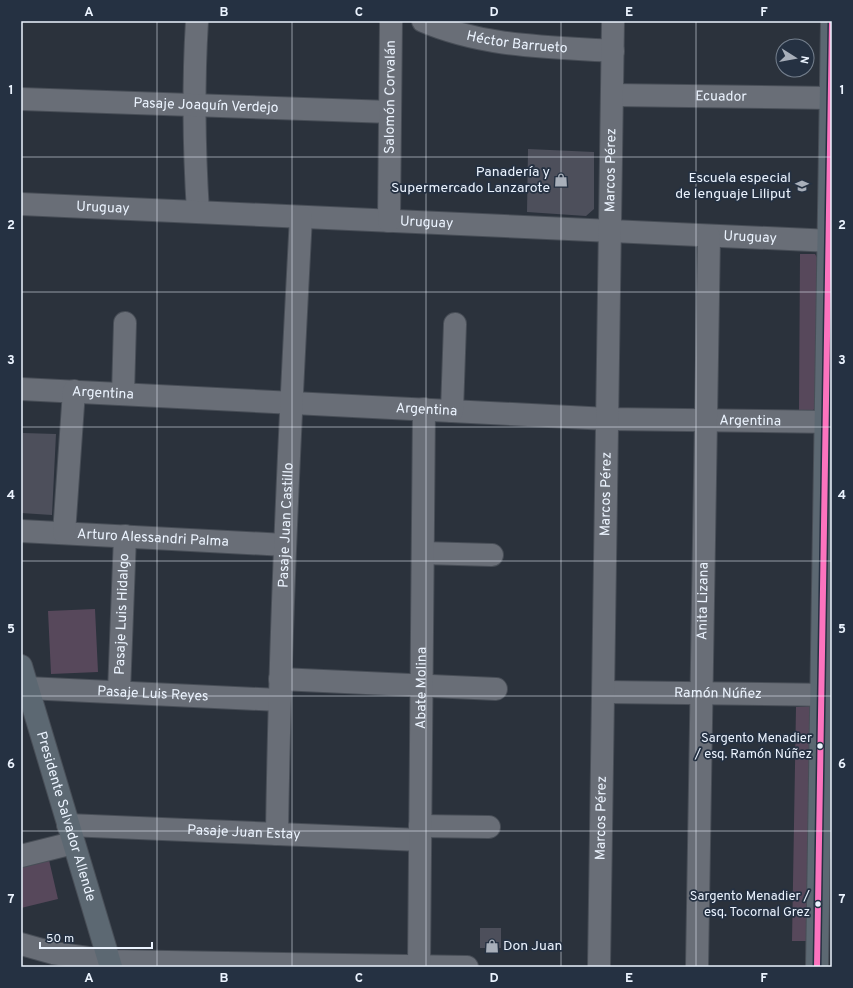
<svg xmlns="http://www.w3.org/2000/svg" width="853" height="988" font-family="Overpass,sans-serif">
  <rect width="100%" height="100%" fill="#2b323c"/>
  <!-- green -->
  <path fill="#57485b" d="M800 254H815L820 263 818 406 813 410H799Z
    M95 609 98 672 51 674 48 611Z
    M812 706 808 941H792L796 707Z
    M832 706V859H824Z
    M49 860 58 899 21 908V867Z"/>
  <!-- building -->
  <path fill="#4d4f5b" d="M528 149 594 152V209L586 216 527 212Z
    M23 433 56 434 52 515 21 513Z
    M480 928H501V948H480Z"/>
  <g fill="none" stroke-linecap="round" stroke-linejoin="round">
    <!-- minor casing -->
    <g stroke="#484e57" stroke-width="24">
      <g id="minor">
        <path d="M197 21C193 85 194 148 198 212"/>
        <path id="s1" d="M423 21C483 47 549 47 613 51"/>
        <path id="s2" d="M612 95 831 98"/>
        <path id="s3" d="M21 99 390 112"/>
        <path id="s4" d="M21 204 832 241"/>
        <path id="s5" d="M389 221 391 21"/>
        <path id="s6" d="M21 389 608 419 832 422"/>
        <path d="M123 394 125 323"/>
        <path d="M452 411 455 324"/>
        <path id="s7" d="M21 531 285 545"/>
        <path d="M64 533 74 391"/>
        <path d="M423 553 492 555"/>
        <path d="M280 679 496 689"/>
        <path id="s8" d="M27 688 279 700"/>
        <path id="s9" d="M119 692 125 536"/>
        <path id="s10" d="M604 692 832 695"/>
        <path id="s11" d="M68 825 420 840"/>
        <path d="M420 826 489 827"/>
        <path id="s12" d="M277 834C280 628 290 422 301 217"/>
        <path d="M21 856 73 843"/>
        <path d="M21 944 53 953 109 961 467 967"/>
        <path id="s13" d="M419 967 424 409"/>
        <path id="s14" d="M599 967 613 21"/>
        <path id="s15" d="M697 967 709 236"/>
      </g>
    </g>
    <!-- major casing -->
    <g stroke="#484e57" stroke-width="24">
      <g id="major">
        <path id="s16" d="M21 666 111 967"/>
        <path d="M817 967 832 21"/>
      </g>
    </g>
    <!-- minor -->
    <use href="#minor" stroke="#696e77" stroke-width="22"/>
    <!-- major -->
    <use href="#major" stroke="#5c6872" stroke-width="22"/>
    <!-- bus-1 casing -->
    <g stroke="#253142" stroke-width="9">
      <path id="bus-1" d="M817 967 832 21"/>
    </g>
    <!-- bus-1 -->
    <use href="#bus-1" stroke="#fc73be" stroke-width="6"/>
  </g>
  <!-- grid -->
  <path fill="none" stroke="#ebf3fe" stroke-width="1" stroke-opacity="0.55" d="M157 21V967M292 21V967M426 21V967M561 21V967M696 21V967M21 157H832M21 292H832M21 427H832M21 561H832M21 696H832M21 831H832"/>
  <!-- icons -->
  <defs>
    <g id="shop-bare" transform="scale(1.08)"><path d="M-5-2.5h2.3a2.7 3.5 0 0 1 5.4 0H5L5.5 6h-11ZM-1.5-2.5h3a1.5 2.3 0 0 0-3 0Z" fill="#a8afba" stroke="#253142" stroke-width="2.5" paint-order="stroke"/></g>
    <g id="school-bare" transform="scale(1.08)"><path d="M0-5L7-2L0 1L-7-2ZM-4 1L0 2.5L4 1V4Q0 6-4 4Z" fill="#a8afba" stroke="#253142" stroke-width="2.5" paint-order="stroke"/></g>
  </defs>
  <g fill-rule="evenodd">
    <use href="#shop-bare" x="561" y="180"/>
    <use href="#school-bare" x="802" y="186"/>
    <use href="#shop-bare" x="492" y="946"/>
  </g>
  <!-- markers -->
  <g fill="#ebf3fe" stroke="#253142" stroke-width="1.5">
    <circle cx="820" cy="746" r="3.5"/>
    <circle cx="818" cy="904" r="3.5"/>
  </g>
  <g text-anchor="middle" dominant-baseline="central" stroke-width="3.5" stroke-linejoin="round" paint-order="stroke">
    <!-- bus labels -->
    <g font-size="13" fill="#ebf3fe" stroke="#253142" text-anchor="end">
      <text x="812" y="739">Sargento Menadier<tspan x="812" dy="16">/ esq. Ramón Núñez</tspan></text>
      <text x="810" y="897">Sargento Menadier /<tspan x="810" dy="16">esq. Tocornal Grez</tspan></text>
    </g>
    <!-- street labels -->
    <g font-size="14" fill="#ebf3fe" stroke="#253142">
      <text stroke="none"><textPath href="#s1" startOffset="97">Héctor Barrueto</textPath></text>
      <text stroke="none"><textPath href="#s5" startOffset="124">Salomón Corvalán</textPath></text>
      <text stroke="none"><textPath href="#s2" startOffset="109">Ecuador</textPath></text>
      <text stroke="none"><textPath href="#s3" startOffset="185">Pasaje Joaquín Verdejo</textPath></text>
      <text stroke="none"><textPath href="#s14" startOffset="797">Marcos Pérez</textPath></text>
      <text stroke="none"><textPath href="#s4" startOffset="82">Uruguay</textPath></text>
      <text stroke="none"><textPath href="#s4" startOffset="406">Uruguay</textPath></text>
      <text stroke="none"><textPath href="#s4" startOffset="730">Uruguay</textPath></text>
      <text stroke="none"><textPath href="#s6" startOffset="82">Argentina</textPath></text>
      <text stroke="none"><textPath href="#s6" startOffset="406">Argentina</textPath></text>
      <text stroke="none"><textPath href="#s6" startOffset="730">Argentina</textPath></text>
      <text stroke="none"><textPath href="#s14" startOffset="473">Marcos Pérez</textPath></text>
      <text stroke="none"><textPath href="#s12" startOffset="309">Pasaje Juan Castillo</textPath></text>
      <text stroke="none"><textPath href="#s7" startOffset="132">Arturo Alessandri Palma</textPath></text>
      <text stroke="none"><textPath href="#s15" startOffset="366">Anita Lizana</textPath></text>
      <text stroke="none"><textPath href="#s9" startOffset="78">Pasaje Luis Hidalgo</textPath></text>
      <text stroke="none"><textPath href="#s13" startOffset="279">Abate Molina</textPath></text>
      <text stroke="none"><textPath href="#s10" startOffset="114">Ramón Núñez</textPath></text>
      <text stroke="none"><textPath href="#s8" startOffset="126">Pasaje Luis Reyes</textPath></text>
      <text stroke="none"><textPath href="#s16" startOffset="157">Presidente Salvador Allende</textPath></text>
      <text stroke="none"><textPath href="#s14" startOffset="149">Marcos Pérez</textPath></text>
      <text stroke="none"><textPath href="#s11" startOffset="176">Pasaje Juan Estay</textPath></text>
    </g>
    <!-- poi labels -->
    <g font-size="14" fill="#ebf3fe" stroke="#253142" text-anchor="end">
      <text x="550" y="172">Panadería y<tspan x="550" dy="16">Supermercado Lanzarote</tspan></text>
      <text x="791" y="178">Escuela especial<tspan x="791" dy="16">de lenguaje Liliput</tspan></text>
      <text x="503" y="946" text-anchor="start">Don Juan</text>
    </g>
  </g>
  <!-- border -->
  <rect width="853" height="988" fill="none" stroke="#253142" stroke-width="44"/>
  <!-- north arrow -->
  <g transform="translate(795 58) rotate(101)"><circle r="19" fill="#253142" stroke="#747f8d"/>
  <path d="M0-3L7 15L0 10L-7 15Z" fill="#a8afba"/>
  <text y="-6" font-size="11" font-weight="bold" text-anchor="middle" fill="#ebf3fe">N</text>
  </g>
  <!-- scale -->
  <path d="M40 942v6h112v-6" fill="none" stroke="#ebf3fe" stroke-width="2"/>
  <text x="46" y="942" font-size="12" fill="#ebf3fe" stroke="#253142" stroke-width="3" paint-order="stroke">50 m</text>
  <rect x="22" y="22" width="809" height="944" fill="none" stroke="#ebf3fe" stroke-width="1.5"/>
  <g font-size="13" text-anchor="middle" font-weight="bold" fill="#ebf3fe">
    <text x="89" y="16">A</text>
    <text x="224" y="16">B</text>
    <text x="359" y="16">C</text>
    <text x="494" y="16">D</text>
    <text x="629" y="16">E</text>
    <text x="764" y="16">F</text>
    <text x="11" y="94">1</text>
    <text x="842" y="94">1</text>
    <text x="11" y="229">2</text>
    <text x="842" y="229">2</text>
    <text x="11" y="364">3</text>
    <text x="842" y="364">3</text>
    <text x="11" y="499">4</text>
    <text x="842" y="499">4</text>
    <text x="11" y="633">5</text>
    <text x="842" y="633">5</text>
    <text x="11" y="768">6</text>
    <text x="842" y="768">6</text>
    <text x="11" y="903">7</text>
    <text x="842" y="903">7</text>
    <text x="89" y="982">A</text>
    <text x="224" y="982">B</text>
    <text x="359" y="982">C</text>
    <text x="494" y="982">D</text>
    <text x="629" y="982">E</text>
    <text x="764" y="982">F</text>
  </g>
</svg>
